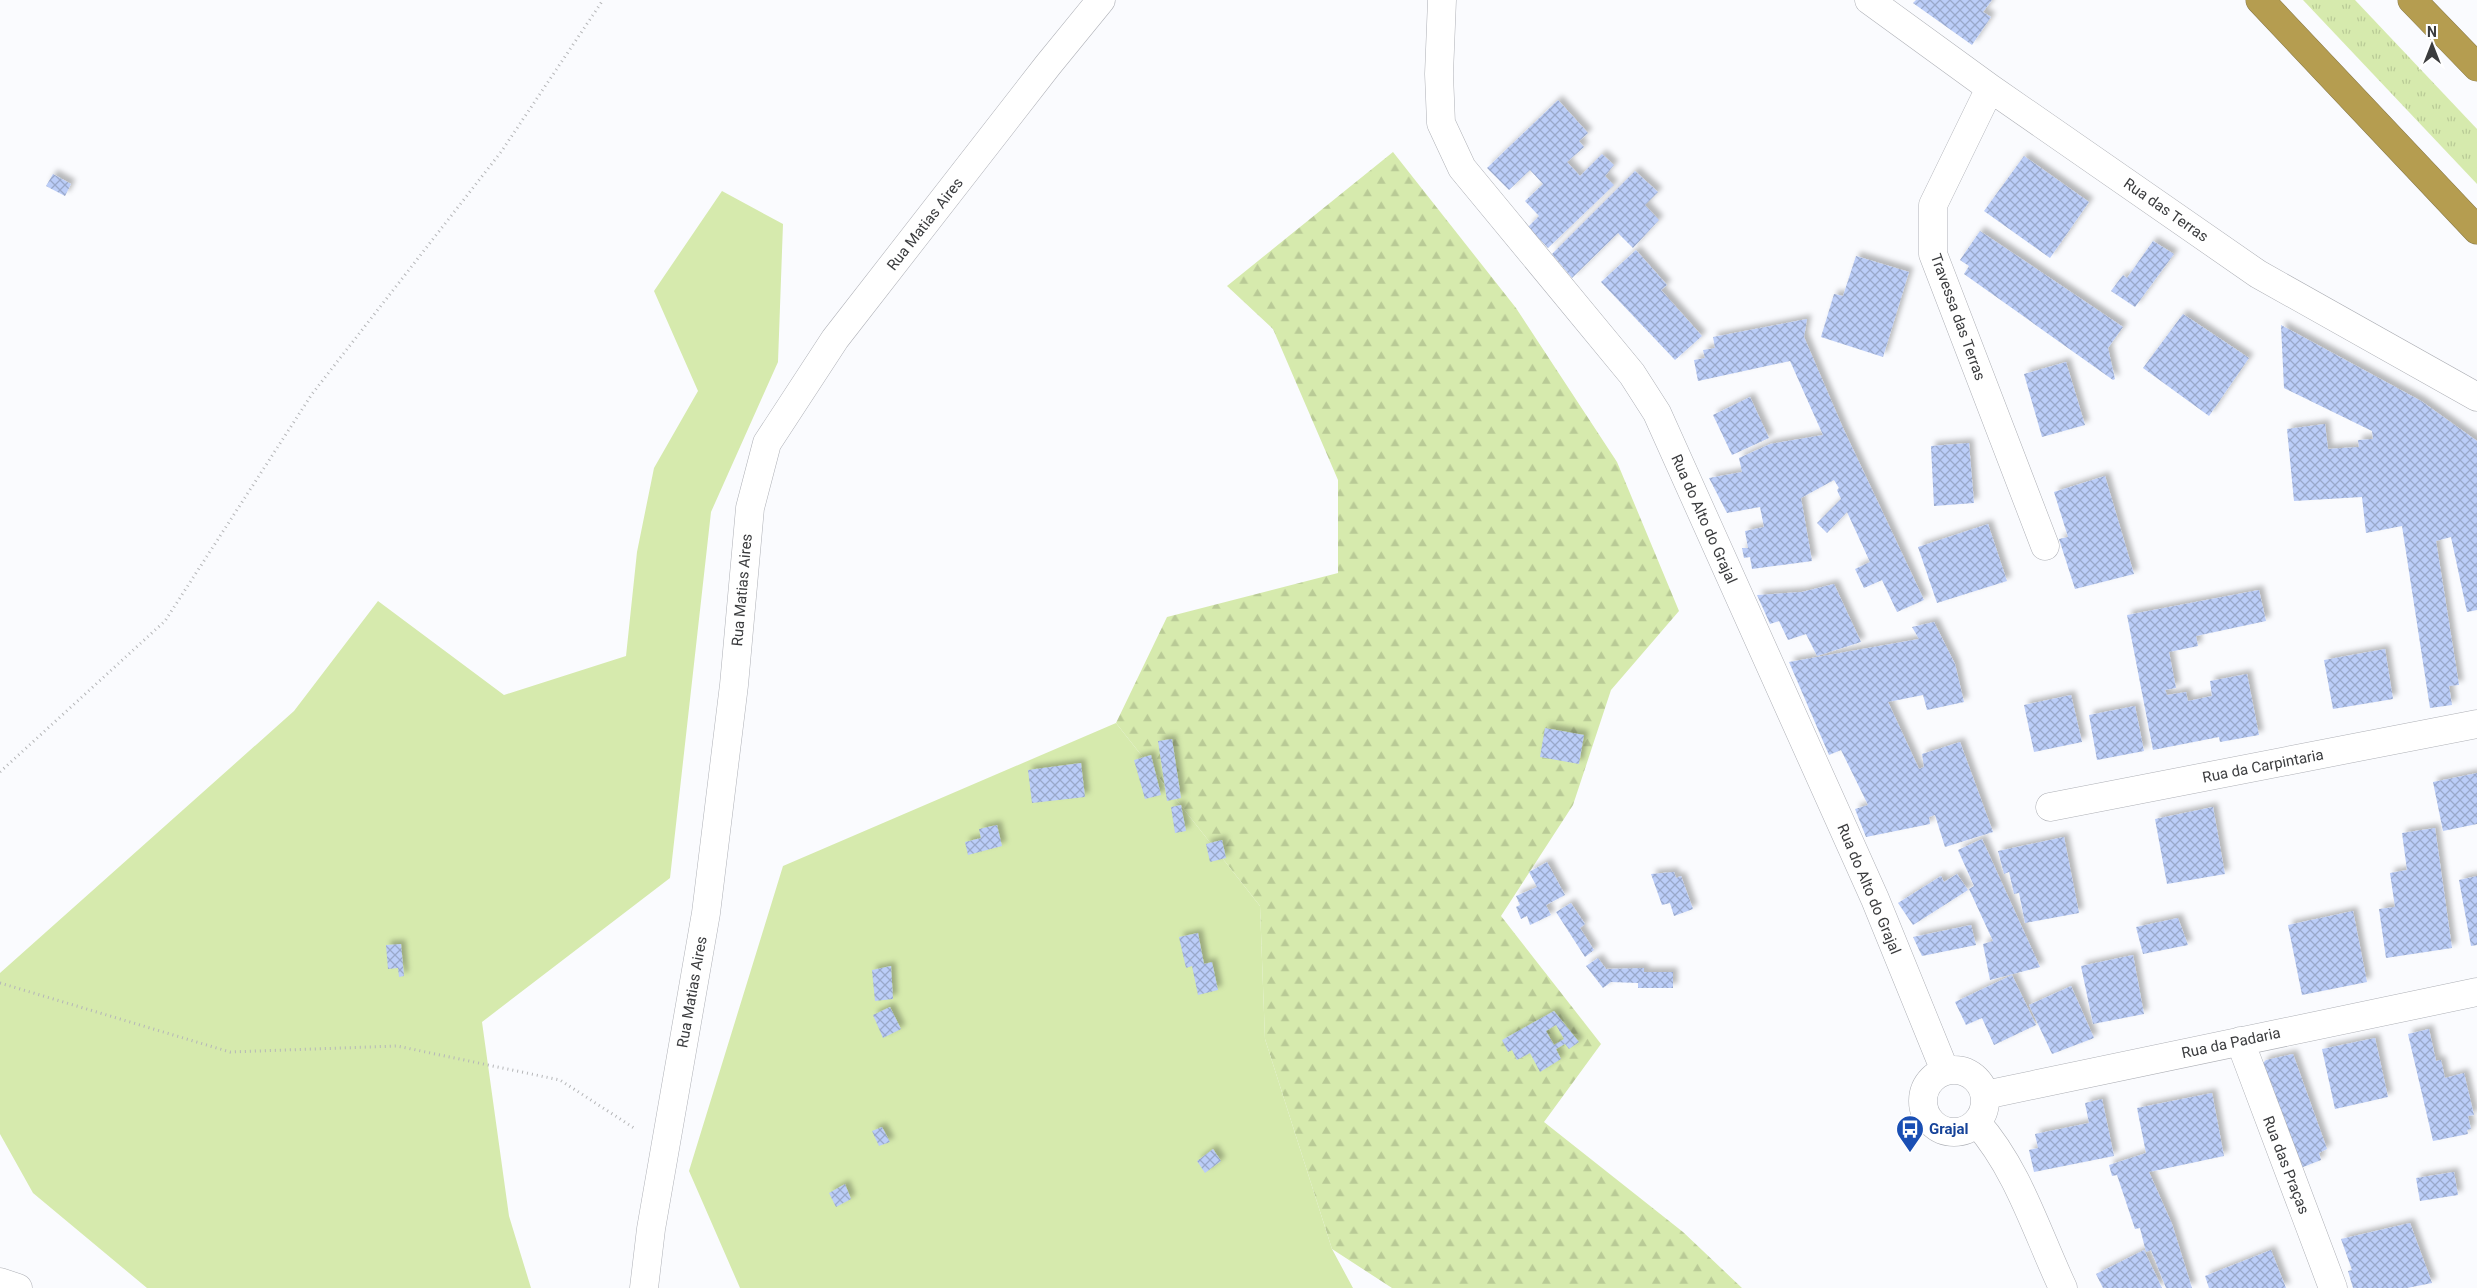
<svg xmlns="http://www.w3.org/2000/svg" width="2477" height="1288" font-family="Roboto,sans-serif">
  <defs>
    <pattern id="grass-tufts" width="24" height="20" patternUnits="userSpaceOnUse" patternTransform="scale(1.25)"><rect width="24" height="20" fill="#d6eaad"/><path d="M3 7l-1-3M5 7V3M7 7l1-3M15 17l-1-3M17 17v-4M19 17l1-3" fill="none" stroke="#b9ca96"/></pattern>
    <pattern id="forest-firs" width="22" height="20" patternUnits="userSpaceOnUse" patternTransform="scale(1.25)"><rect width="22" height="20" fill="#d6eaad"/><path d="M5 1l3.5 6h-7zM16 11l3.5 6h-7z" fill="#b9ca96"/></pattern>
    <pattern id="building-cross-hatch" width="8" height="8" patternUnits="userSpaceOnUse" patternTransform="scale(1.25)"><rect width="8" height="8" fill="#bbcdf8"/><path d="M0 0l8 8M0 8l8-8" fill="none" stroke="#99a8ca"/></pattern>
    <filter id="shadow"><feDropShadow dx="4.5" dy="-4.5" stdDeviation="2.5" flood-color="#0004"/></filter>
  </defs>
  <rect width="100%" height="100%" fill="#fafbfe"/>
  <!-- grass -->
  <path fill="url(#grass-tufts)" d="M2303 0H2355L2477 129V184Z"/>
  <!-- forest -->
  <path fill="url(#forest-firs)" d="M1393 152 1516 308 1617 462 1679 611 1611 690 1573 805 1501 916 1601 1044 1544 1122 1683 1232 1742 1288H1392L1332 1249 1265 1039 1260 906 1116 723 1167 617 1338 573V480L1273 329 1227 286Z"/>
  <!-- green -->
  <path fill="#d6eaad" d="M722 191 783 224 778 362 711 512 670 878 482 1022 509 1216 531 1288H147L33 1193 0 1134V973L294 711 378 601 504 695 626 656 637 552 654 468 698 391 654 291Z
    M1116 723 1260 906 1265 1039 1332 1249 1353 1288H740L689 1171 783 866Z"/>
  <!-- building -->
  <path fill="url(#building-cross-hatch)" fill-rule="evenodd" filter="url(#shadow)" d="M1916 0H1992L1983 12 1991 17 1972 45 1913 3Z
    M1558 100 1588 133 1579 141 1584 147 1567 162 1580 176 1602 154 1614 165 1605 176 1614 185 1548 248 1528 227 1539 216 1525 201 1543 184 1530 170 1509 190 1487 168Z
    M2024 156 2089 202 2050 258 1984 211Z
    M1635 171 1658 192 1645 205 1659 220 1633 248 1618 233 1572 278 1552 254Z
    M53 174 71 184 65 196 46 186Z
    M1980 231 2123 327 2108 348 2115 379 2113 380 1964 274 1969 266 1960 260Z
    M2153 241 2174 254 2135 307 2111 291 2123 275 2127 278Z
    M1636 250 1667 285 1661 290 1702 336 1675 360 1601 282Z
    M1856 256 1909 272 1883 357 1821 337 1834 294 1843 296Z
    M2183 314 2249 358 2209 416 2143 368Z
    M1807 319 1804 337 1843 428 1924 600 1897 612 1882 580 1864 588 1855 569 1870 562 1847 512 1827 533 1817 523 1841 499 1837 490 1839 488 1834 480 1801 498 1812 561 1752 569 1750 557 1744 558 1742 548H1748L1745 531 1764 527 1760 507 1727 513 1709 478 1742 472 1739 458 1770 444 1823 435 1790 361 1698 381 1694 360 1705 358 1703 350 1715 348 1713 337Z
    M2281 325 2421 401 2477 441V610L2467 612 2451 537 2436 541 2459 685 2449 686 2452 705 2430 708 2402 526 2366 533 2362 497 2294 501 2287 429 2325 424 2328 449 2359 447 2358 440 2373 439 2372 431 2284 388Z
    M2066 362 2085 425 2042 437 2024 374Z
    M1750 397 1769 438 1732 455 1713 415Z
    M1969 443 1974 503 1934 506 1931 446Z
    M2105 476 2134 574 2075 589 2059 539 2068 537 2054 492Z
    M1988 524 2007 581 1937 603 1918 547Z
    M1834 584 1861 642 1817 656 1806 634 1788 640 1779 621 1770 624 1757 595 1802 592Z
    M2259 590 2266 621 2196 636 2198 646 2169 652 2176 688 2165 690 2167 695 2186 692 2188 701 2212 696 2210 681 2247 674 2259 735 2220 742 2219 737 2153 750 2127 615Z
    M1934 622 1955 664 1964 702 1927 710 1923 695 1888 702 1919 769 1924 767 1922 754 1960 742 1993 832 1945 847 1935 815 1929 817 1930 824 1866 837 1855 809 1868 805 1841 750 1829 755 1789 662 1919 639 1912 627Z
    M2385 649 2393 699 2333 709 2324 660Z
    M2071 695 2082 742 2034 752 2024 705Z
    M2135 706 2144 751 2097 760 2089 715Z
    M1545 728 1584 735 1579 764 1540 757Z
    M1172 739 1181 798 1167 801 1158 741Z
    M1151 755 1161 795 1145 799 1134 760Z
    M1081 763 1085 797 1032 803 1028 770Z
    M2477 773V824L2443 831 2433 782Z
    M1181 805 1186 831 1175 833 1171 807Z
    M2213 807 2225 874 2167 884 2155 819Z
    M997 825 1002 846 968 855 965 842 981 838 979 829Z
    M2435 828 2452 948 2386 958 2379 909 2395 907 2390 873 2407 870 2402 833Z
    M2064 837 2079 913 2025 923 2019 893 2014 894 2009 872 2004 874 1998 851Z
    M1982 839 2040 967 1990 980 1983 944 1993 941 1969 889 1974 886 1958 850Z
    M1222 840 1226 858 1210 862 1206 844Z
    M1547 862 1565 895 1546 905 1551 915 1530 925 1527 916 1521 919 1516 907 1520 905 1516 896 1537 887 1529 872Z
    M1674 872 1676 878 1681 876 1693 909 1674 916 1670 903 1662 905 1651 874Z
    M1957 874 1968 890 1913 925 1898 903 1941 876 1944 882Z
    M2477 876V945L2471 946 2459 880Z
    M1571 903 1585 924 1580 928 1594 950 1585 957 1556 912Z
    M2353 911 2367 982 2302 995 2288 925Z
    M2178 918 2188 945 2143 954 2136 927Z
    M1971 925 1976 945 1922 956 1913 937Z
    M1198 933 1204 964 1212 962 1218 990 1198 995 1192 966 1186 968 1179 937Z
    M401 944 404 976 399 977 398 968 388 969 386 945Z
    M2133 955 2144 1014 2093 1024 2081 966Z
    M1598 958 1606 969 1644 968V972H1673V988H1638V983L1611 982 1603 988 1586 966Z
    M891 966 893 999 875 1001 872 970Z
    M2012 975 2036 1025 1994 1045 1982 1018 1966 1025 1955 1002Z
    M2071 986 2094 1038 2052 1054 2029 1005Z
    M890 1007 901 1029 883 1038 873 1015Z
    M1554 1011 1579 1042 1569 1049 1565 1044 1556 1049 1561 1059 1540 1072 1530 1053 1517 1060 1512 1050 1508 1052 1502 1040ZM1556 1025 1564 1039 1554 1045 1546 1031Z
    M2429 1029 2436 1061 2441 1060 2445 1078 2464 1073 2474 1115 2468 1116 2471 1129 2467 1130 2468 1134 2433 1141 2408 1034Z
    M2375 1038 2388 1097 2335 1109 2322 1049Z
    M2293 1054 2327 1149 2319 1153 2321 1160 2298 1169 2262 1064 2266 1060Z
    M2212 1093 2224 1156 2149 1172 2172 1224 2192 1288H2166L2151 1250 2146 1252 2140 1228 2135 1229 2117 1175 2112 1176 2109 1165 2146 1153 2137 1108Z
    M2102 1099 2114 1156 2034 1172 2029 1150 2038 1148 2035 1134 2089 1123 2085 1103Z
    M882 1127 890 1142 879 1146 872 1131Z
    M1213 1149 1221 1161 1205 1173 1197 1161Z
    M2454 1172 2458 1195 2420 1201 2416 1178Z
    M845 1184 851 1199 836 1207 829 1193Z
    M2410 1223 2432 1283 2407 1288H2353L2348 1271 2352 1270 2341 1239Z
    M2144 1250 2162 1288H2103L2096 1274Z
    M2271 1250 2286 1288H2209L2205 1276Z"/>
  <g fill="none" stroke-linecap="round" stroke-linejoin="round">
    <!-- minor casing -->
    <g stroke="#aeb0b6" stroke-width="29">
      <path id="minor" d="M1442 0 1439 74 1441 123 1462 168 1632 374 1657 413 1875 899 1945 1071
        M1869 0 1990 88 2258 274 2477 397
        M1990 88 1933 205V254L2045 546
        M2050 807 2477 724
        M2240 1041 2333 1288
        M1923 1101a31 31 0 1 1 62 0a31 31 0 1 1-62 0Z
        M1985 1095 2477 992
        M1977 1123C2018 1169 2037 1233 2063 1288
        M0 1282 18 1288"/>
    </g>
    <!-- tertiary casing -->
    <g stroke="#aeb0b6" stroke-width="29">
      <path id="tertiary" d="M644 1288 651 1229 706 913 734 685 750 508 767 443 835 339 1048 65 1101 0"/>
    </g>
    <!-- motorway casing -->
    <g stroke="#8a7b4a" stroke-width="29">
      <path id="motorway" d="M2260 0 2477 230
        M2412 0 2477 67"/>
    </g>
    <!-- path -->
    <path stroke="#b5b6b8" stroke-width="3" stroke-dasharray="1 4" stroke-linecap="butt" d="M0 772 165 621 312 394 501 152 603 0
      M0 983 230 1052 397 1046 560 1080 634 1128"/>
    <!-- minor -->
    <use href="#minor" stroke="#fff" stroke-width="28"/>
    <!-- tertiary -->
    <use href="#tertiary" stroke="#fff" stroke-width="28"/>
    <!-- motorway -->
    <use href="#motorway" stroke="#b59d50" stroke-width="28"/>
  </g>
  <!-- icons -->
  <defs>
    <g id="bus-pin" transform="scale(1.4375)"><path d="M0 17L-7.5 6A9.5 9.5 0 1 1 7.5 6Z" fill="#1a4fb4" stroke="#fff"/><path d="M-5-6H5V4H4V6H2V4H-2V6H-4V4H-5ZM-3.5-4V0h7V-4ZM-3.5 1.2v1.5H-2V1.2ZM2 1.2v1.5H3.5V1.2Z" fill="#fff"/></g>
  </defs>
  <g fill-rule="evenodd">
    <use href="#bus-pin" x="1910" y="1129"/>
  </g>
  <g text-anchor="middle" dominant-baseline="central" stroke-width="4" stroke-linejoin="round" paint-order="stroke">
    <!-- street labels -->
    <g font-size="15" fill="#3b3c3e" stroke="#fff">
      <text transform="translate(2166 210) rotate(35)">Rua das Terras</text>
      <text transform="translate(925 224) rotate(-52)">Rua Matias Aires</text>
      <text transform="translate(1958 317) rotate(70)">Travessa das Terras</text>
      <text transform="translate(1704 519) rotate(66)">Rua do Alto do Grajal</text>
      <text transform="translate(742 590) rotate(-85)">Rua Matias Aires</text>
      <text transform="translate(2263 766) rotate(-11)">Rua da Carpintaria</text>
      <text transform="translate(1869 889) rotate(67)">Rua do Alto do Grajal</text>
      <text transform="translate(692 992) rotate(-80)">Rua Matias Aires</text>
      <text transform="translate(2231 1043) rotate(-12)">Rua da Padaria</text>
      <text transform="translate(2286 1165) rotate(69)">Rua das Praças</text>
    </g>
    <!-- transit labels -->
    <g font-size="15" font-weight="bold" fill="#164399" stroke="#fff" text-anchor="start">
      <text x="1929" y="1129">Grajal</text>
    </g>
  </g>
  <!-- north arrow -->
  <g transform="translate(2432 45)" stroke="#ffffff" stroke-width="4" paint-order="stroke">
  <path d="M0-4L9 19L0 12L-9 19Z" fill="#3b3c3e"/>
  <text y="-8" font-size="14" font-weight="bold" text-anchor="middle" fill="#3b3c3e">N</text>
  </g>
</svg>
